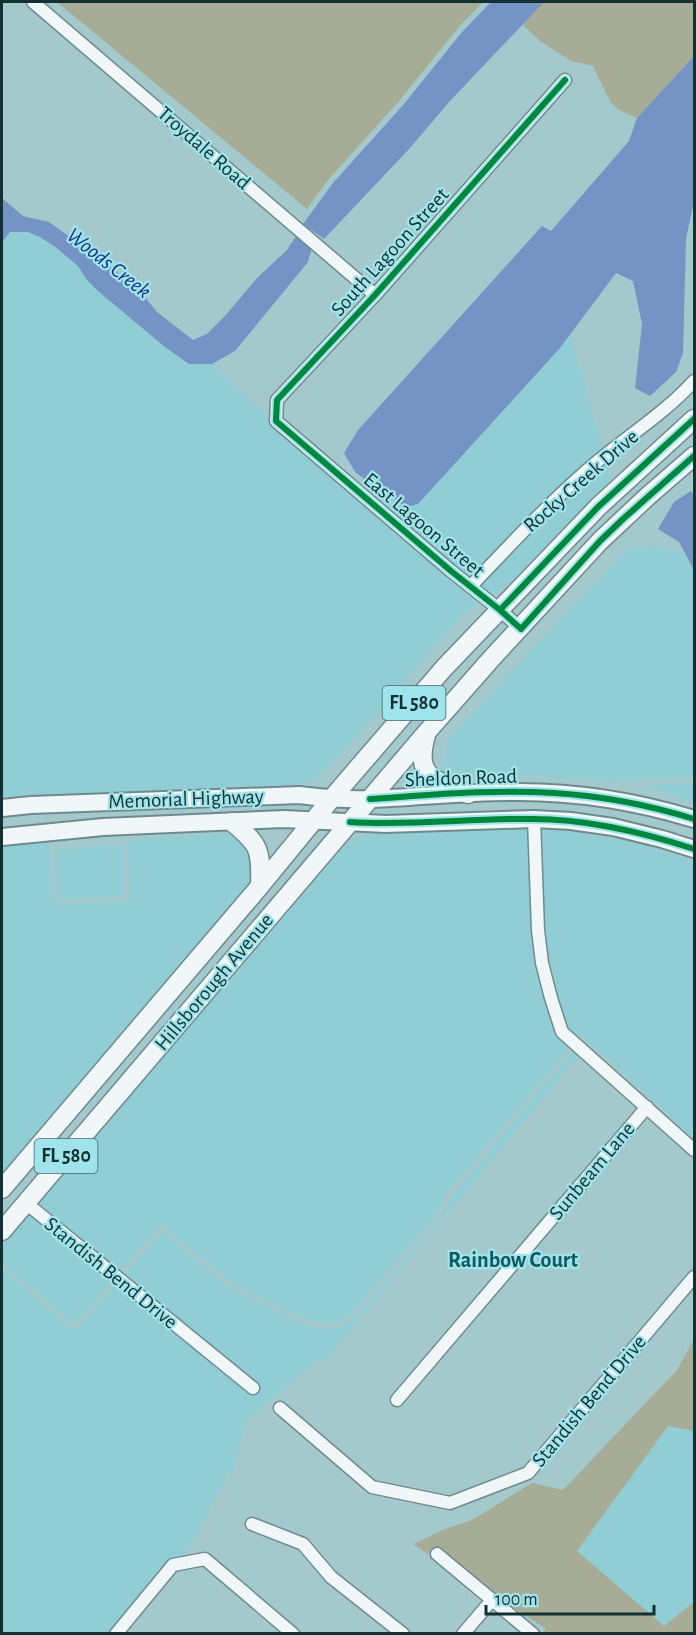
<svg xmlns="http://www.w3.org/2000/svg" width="696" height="1635" font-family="'Alegreya Sans',sans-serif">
  <rect width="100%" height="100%" fill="#a4c9cd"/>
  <!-- built -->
  <path fill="#91cdd4" d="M10 232H28L40 237 78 266 87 280 98 291 165 347 189 364H212L302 452 362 502 374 486 405 507 560 348 570 335 611 479 506 586 465 611 336 759 317 778 301 784 2 801V242Z
    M657 547 685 553 694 564V777L613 781 443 770 448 739 628 548Z
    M694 783V803L644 785Z
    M523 829 569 831 628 841 694 861V1138L580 1034 446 1194 433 1218 349 1316 331 1325 307 1320 254 1295 228 1280 161 1225 74 1324 2 1263V1247L342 849 356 838 374 834Z
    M232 833 251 846 254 877 250 884 2 1174V847L50 843 53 905 130 901 128 840Z
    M123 844 124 896 57 900 56 850Z
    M573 1051 578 1056 323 1363 317 1359 245 1422 233 1473 229 1471 194 1539 122 1633H2V1269L71 1328 76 1329 162 1232 226 1285 252 1299 305 1325 332 1330 352 1321 438 1222 451 1198Z
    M668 1426 690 1430 694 1433V1602L664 1627 577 1551Z"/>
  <!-- green -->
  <path fill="#a7ac96" d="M57 2H483L458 28 399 101 328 180 307 209Z
    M544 2H694V56L637 118 619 110 611 103 593 66 571 61 540 41 522 24Z
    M694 1339V1433L690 1430 668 1426 577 1551 664 1626 694 1602V1633H542L546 1629 503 1601 436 1546 428 1554 413 1544 445 1529 472 1520 532 1483 563 1490 677 1370Z"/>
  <!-- water -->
  <path fill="#7394c4" d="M491 2H544L450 101 410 148 324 239 303 224 333 183 404 104 462 32Z
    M694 56V201L686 239 683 353 676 372 650 396 635 388 642 324 633 281 616 273 560 348 418 504 405 507 356 473 344 453 358 430 542 226 551 231 629 141 637 118Z
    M2 198 23 216 49 222 102 260 140 291 157 312 193 340 207 334 225 316 257 278 287 250 298 233 312 247 308 262 235 351 212 364H189L165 347 98 291 87 280 78 266 54 246 40 237 28 232H10L2 242Z
    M691 491 694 495V570L679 542 658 529 674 502Z"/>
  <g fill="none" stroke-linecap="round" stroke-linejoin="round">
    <!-- minor casing -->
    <g stroke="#6d8b8e" stroke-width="15">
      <path id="minor" d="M33 2 375 295
        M471 586C510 545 549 503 592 466 626 437 664 414 694 381
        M521 629 500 610 451 571 276 421 277 400 375 295 565 80
        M534 819 538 930 542 963 551 998 562 1032 694 1150
        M26 1203 253 1388
        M397 1400 647 1107
        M280 1408 372 1487 450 1503 528 1473 694 1277
        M252 1524 303 1544 331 1577 403 1634
        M437 1554 533 1634
        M116 1634 173 1565 205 1559 293 1634
        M463 1634 492 1600"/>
    </g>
    <!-- secondary casing -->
    <g stroke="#6d8b8e" stroke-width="20">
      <path id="secondary" d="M2 808 31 805 299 795C323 798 348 800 372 799 421 797 470 791 519 792 578 792 638 802 694 819
        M2 837 103 827 284 819 386 824 534 819 571 821 613 827 662 839 694 849"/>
    </g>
    <!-- primary casing -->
    <g stroke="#6d8b8e" stroke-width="21">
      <path id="primary" d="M426 735C414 778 434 779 468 794
        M232 822C260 845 261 849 260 886
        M2 1189 260 886 332 798 444 668 598 507 694 419
        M2 1231 426 733 491 659 600 541 648 496 694 456"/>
    </g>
    <!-- minor -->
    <use href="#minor" stroke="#f1f7f8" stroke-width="12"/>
    <!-- secondary -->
    <use href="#secondary" stroke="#f1f7f8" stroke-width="16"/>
    <!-- primary -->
    <use href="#primary" stroke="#f1f7f8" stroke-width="18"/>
    <!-- cycleway casing -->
    <g stroke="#a0e4eb" stroke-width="10">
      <path id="cycleway" d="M565 80 375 295 277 400 276 421 451 571 500 610 521 629 600 541 623 519 694 456
        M500 610 598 507 694 419
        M370 799C431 795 493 789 554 793 602 796 649 805 694 819
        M350 822C411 826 472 818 533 819 588 819 642 832 694 849"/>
    </g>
    <!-- cycleway -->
    <use href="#cycleway" stroke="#00873e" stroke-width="6"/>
  </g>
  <g text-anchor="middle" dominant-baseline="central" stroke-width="4.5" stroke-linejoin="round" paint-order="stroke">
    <!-- shield labels -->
    <g fill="#a0e4eb" stroke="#3d666a" stroke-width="1.5">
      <rect x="382.5" y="686" width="63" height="34" rx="4.5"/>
      <rect x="34.5" y="1139" width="63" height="34" rx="4.5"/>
    </g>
    <g font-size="20" font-weight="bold" fill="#133032">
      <text x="414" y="703">FL 580</text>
      <text x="66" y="1156">FL 580</text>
    </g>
    <!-- street labels -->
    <g font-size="21" fill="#133032" stroke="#a0e4eb">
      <text transform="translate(204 148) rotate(41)">Troydale Road</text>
      <text transform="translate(390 252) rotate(-48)">South Lagoon Street</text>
      <text transform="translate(581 481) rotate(-41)">Rocky Creek Drive</text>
      <text transform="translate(424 525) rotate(40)">East Lagoon Street</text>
      <text transform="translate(461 778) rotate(-2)">Sheldon Road</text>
      <text transform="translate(186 799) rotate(-2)">Memorial Highway</text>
      <text transform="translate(214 982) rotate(-50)">Hillsborough Avenue</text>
      <text transform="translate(592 1171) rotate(-50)">Sunbeam Lane</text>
      <text transform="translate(111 1273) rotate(39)">Standish Bend Drive</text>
      <text transform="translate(589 1401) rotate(-50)">Standish Bend Drive</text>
    </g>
    <!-- water labels -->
    <g font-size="22" font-style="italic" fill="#133282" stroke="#a0e4eb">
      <text transform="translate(109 263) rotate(38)">Woods Creek</text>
    </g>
    <!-- neighbourhood labels -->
    <g font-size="22" font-weight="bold" fill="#0f5a61" stroke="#a0e4eb">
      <text x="513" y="1260">Rainbow Court</text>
    </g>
  </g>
  <!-- border -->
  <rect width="696" height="1635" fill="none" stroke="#133032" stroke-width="6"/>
  <!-- scale -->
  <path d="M486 1605v9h168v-9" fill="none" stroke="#133032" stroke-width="3"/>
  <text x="495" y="1605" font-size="18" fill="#133032" stroke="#a0e4eb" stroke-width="4.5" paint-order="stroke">100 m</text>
</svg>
